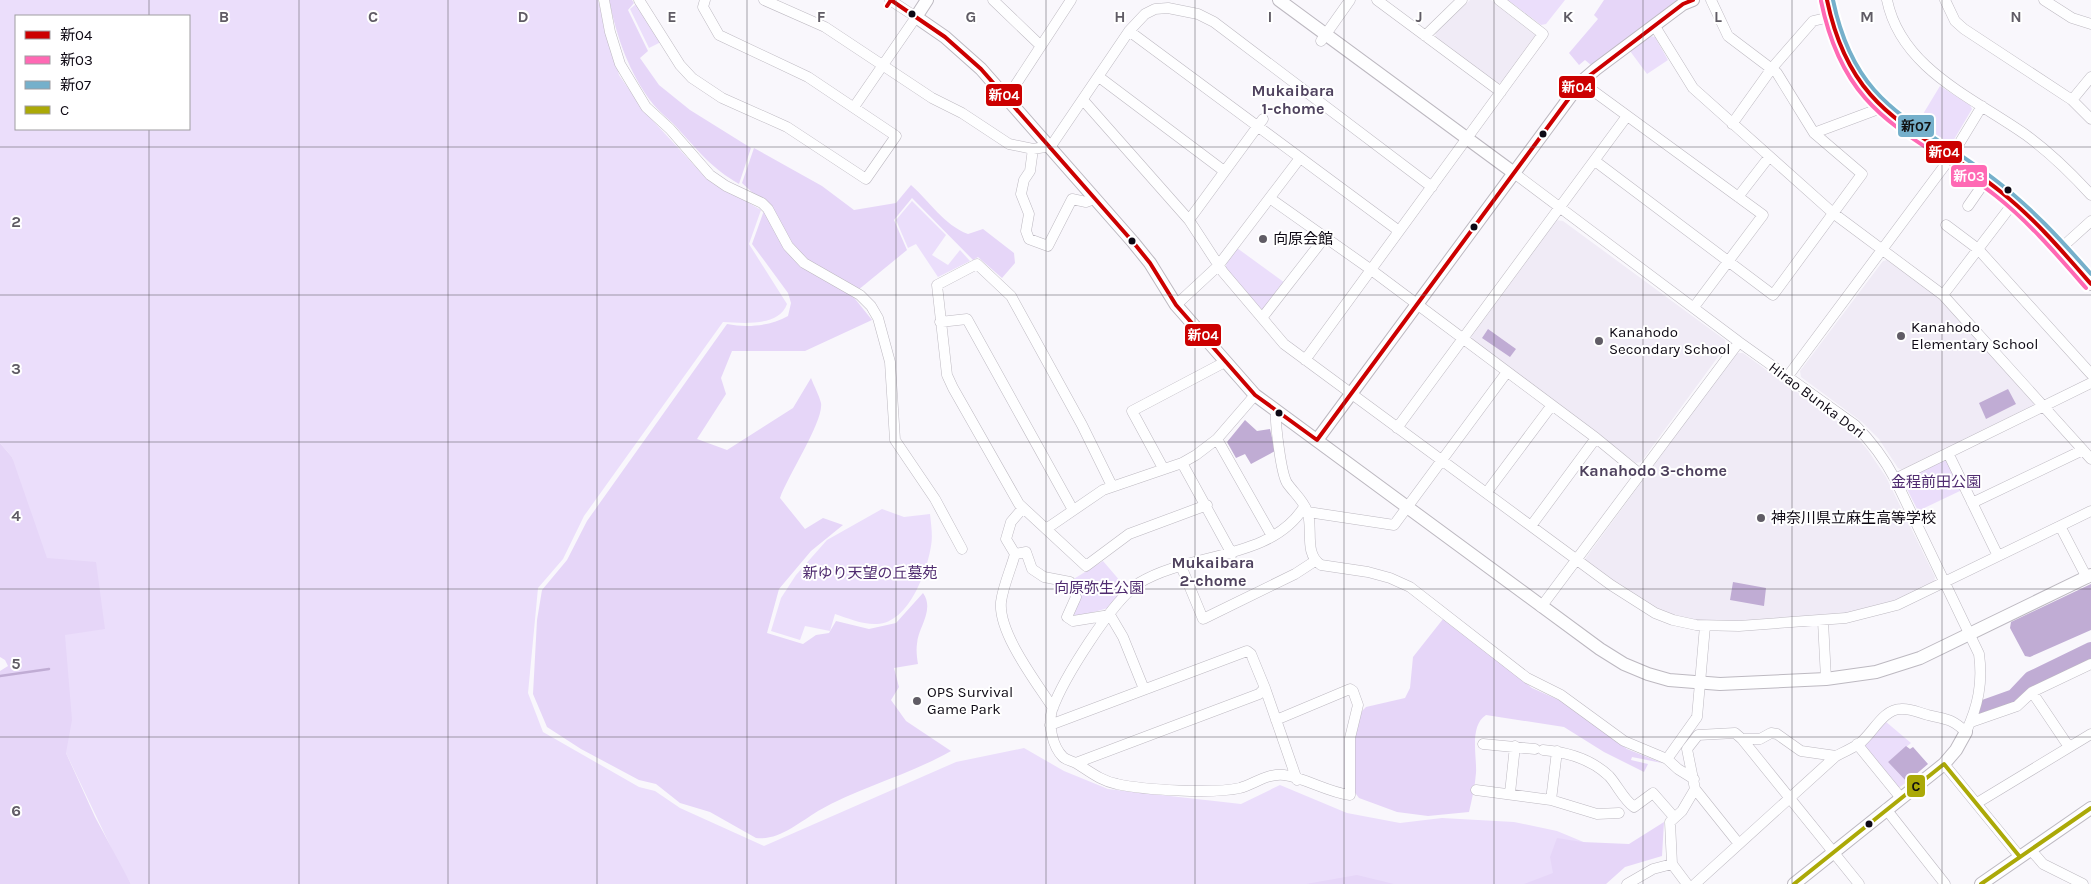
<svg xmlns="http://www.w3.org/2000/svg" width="2091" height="884" font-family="Karla,'Noto Sans JP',sans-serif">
  <rect width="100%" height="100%" fill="#f9f7fc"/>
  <!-- built -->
  <path fill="#f0ebf6" d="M1470 0H1491L1535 33 1536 38 1503 82 1498 83 1435 38 1436 33Z
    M1556 220 1563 221 1725 340 1726 346 1641 462 1636 463 1472 342 1471 335Z
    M1887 260 1943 300 2035 402 2033 407 1902 470 1898 468 1879 439 1862 422 1801 377 1800 371 1883 261Z
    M1736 353H1743L1852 432 1867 449 1886 477 1935 577 1934 583 1887 604 1858 612 1722 622 1689 620 1660 611 1585 563V559Z"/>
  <!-- green -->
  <path fill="#ebdefb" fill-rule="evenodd" d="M0 0H598L619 75 644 111 706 178 761 210 749 244 787 304C779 327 743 323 723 322L584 516 563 559 538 588 528 693 543 732 639 787 655 791 680 808 764 846 956 762 1024 748 1064 771 1108 789 1241 804 1280 785 1347 813 1400 823 1442 818 1514 822 1557 831 1598 848 1556 884H131L118 862 66 753 12 457 0 443ZM16 16H189V129H16Z
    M1508 0H1565L1546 24 1541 25Z
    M636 4 661 42 649 48 630 9Z
    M1650 36 1655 37 1668 60 1647 74 1630 51Z
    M1940 86 1970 105 1972 109 1952 143 1949 144 1917 124Z
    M912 201 946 235 932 255 948 265 960 250 970 261 938 277 916 244 908 248 896 220Z
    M1237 248 1285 283 1266 309H1261L1225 270 1227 262Z
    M1942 460 1949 462 1962 490 1918 511 1904 483 1906 477Z
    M882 509 904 517 930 514C931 524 933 536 931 546 927 571 909 623 877 624 864 625 847 618 835 614L830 631 805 626 800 640 771 631 781 598 796 575 827 540Z
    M1103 561 1127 589 1108 608 1076 617 1072 614 1081 599 1072 580Z
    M1885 721 1911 743 1888 762 1907 782 1897 789 1860 745Z"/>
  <!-- forest -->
  <path fill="#e6d6f8" d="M609 0H632L634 3 628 10 648 51 640 58 659 85 690 110 751 148 739 184C712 168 701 154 680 131 672 121 661 114 653 104 629 73 617 38 609 0Z
    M1604 0H1677L1591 65 1585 60 1579 65 1569 53 1598 19 1594 15Z
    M754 148 822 186 854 210 896 203 911 185C930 202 944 225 968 234L983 229 1014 253 1015 263 1002 278 978 257 973 260 912 198 894 220 907 250 852 295 872 320 805 351H732L721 378 726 394 697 439 727 450 793 408 811 378C814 386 819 395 821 403 824 421 787 477 780 498L805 529 823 518 843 525 811 551 779 589 767 633 803 644 816 635 829 633 836 621 869 629 896 623 923 593C935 610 918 627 917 644 916 650 917 658 918 664L894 668 899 687 891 700 906 721 951 751C909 775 860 787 818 811 800 822 778 841 756 838L710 812 680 803 656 784 639 780 581 749 547 727 533 694 537 620 542 590 567 560 587 521 727 324C747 328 771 326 788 316L791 303 788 293 752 244 766 205 742 183Z
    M0 443 12 457 47 558 96 562 105 629 65 635 72 720 66 753 95 817 131 884H0V671L8 666 5 660 0 657Z
    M1443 619 1532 688 1561 701 1627 749 1662 763 1632 757 1631 760 1648 764 1644 772 1604 752 1564 727 1486 715C1469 726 1477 756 1476 773 1475 786 1472 799 1469 812L1428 816 1397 812 1359 798 1353 790 1354 738 1361 712 1366 707 1405 698 1410 688 1413 657Z
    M1664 822 1662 856 1625 867 1606 884H1524L1553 873 1550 857 1557 838 1582 842 1629 844Z
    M1357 875 1394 884H1306Z"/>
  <!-- water -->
  <path fill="#c0acd4" d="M1488 329 1516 349 1510 357 1482 338Z
    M2008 389 2016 404 1986 419 1979 403Z
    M1245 420 1257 431 1270 429 1275 451 1251 464 1245 454 1236 458 1227 442Z
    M1733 582 1766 588 1764 606 1730 600Z
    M2091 584V630L2030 657 2025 656 2010 628 2011 622Z
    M1906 746 1910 749 1913 747 1928 764 1907 782 1888 762Z"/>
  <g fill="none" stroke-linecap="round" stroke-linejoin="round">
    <!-- stream -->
    <path stroke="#c0acd4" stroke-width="2.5" d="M0 676 49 669"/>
    <!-- river -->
    <path stroke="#c0acd4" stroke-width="16" d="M1983 712 1986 707 2014 697 2031 679 2091 650"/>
    <!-- minor casing -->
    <g stroke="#bdb9c1" stroke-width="11">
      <path id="minor" d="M604 0 610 32 620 64 646 107 670 129 710 175 726 186 762 203 768 209 788 246 804 263 860 295 871 306 878 318 890 362 895 440 935 499 962 549
        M639 0 680 65 692 78 722 98 787 127 866 179 896 136 808 77 719 35 703 7 705 0
        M764 0 825 27 932 98 962 113 1009 144 1033 149 1051 146 1129 31 1145 14 1155 9 1168 8 1198 14 1214 22 1432 187
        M993 0 1041 46
        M1377 0 1501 92
        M1887 0C1901 69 1974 98 2026 135 2049 152 2072 174 2091 195
        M1945 0 1955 21 1964 29 2072 100 2091 119
        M2044 0 2072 18 2091 24
        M1654 25 1693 88 1833 213 1943 295 2091 459
        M1129 31 1399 231
        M1425 36 1462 0
        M1321 41 1350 0
        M1099 77 1224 171
        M1581 82 1763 215 1694 307
        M1007 98 1071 0
        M1083 100 1189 220 1223 272 1284 344 1611 585 1655 613 1673 620 1696 625 1739 626 1846 618 1897 605 2091 511
        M2072 100 2091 77
        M854 107 916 17 890 0
        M1732 124 1772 68 1813 21 1830 17
        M1814 133 1881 108
        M1033 149 1030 171 1024 180 1021 194 1029 214 1026 231 1029 239 1048 246 1072 199 1086 202 1094 199
        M1595 161 1773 295 1862 174 1814 133 1777 73 1728 36 1711 0
        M1514 173 1739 342 1855 425C1872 442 1884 458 1895 479L1979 654C1983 683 1978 706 1966 732 1951 718 1947 720 1928 715 1919 713 1911 708 1901 709 1883 709 1873 733 1860 743 1853 748 1844 752 1836 756L1695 884
        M1738 197 1769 157
        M1271 199 1370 269 1596 438 1640 474
        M1968 206 1986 180
        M1189 220 1263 119
        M1946 225 1978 249 2091 374
        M2060 249 2091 221
        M1943 295 2014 202
        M1176 305 1218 266 1300 158
        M1262 318 1325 237
        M940 322 967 319 1073 510
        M1305 360 1543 34 1499 0
        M1788 376 1951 157 1982 106
        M1276 411C1275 424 1281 473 1287 483 1294 493 1303 500 1307 511 1314 528 1303 553 1321 565L1368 572 1390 578 1410 587 1527 678 1561 695 1624 741 1667 759 1678 769 1694 779
        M1397 428 1627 116
        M1217 439 1272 536
        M1948 453 1998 556
        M1182 463 1232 554
        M1163 468 1132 411 1225 362
        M1895 479 2091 383
        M1112 486 1082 425 1011 296 977 264 937 285 947 375 953 388 1019 504 1086 566 1129 534 1207 505
        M1487 492 1552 405
        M1972 503 2083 450
        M1023 508 1011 522 1006 539 1015 554C1011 569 1003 586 1001 602 998 633 1037 683 1053 708
        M1308 512 1394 525 1507 372
        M1531 526 1596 438
        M2060 526 2087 578
        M1046 529 1103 490 1182 463 1196 455 1217 439 1255 395
        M1015 554 1026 552 1032 569 1044 577 1070 582 1076 597 1067 617 1073 621 1110 615 1123 637 1144 689
        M1181 566 1203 619 1295 574 1315 561
        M1541 607 1739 342
        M1823 621 1826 679
        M1265 688 1297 780
        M2032 692 2069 747
        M1971 722 2017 706 2032 692 2091 664
        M1050 725 1247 651 1251 654 1265 688 1259 694 1076 763C1072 761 1066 760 1063 757 1052 746 1048 724 1052 710 1063 679 1112 601 1139 583 1189 552 1270 561 1304 507
        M1742 739H1760L1771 733 1777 734 1801 751 1836 756
        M1483 744 1535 749
        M1857 744 1901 798
        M1543 750C1567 752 1591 759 1609 776 1618 786 1623 799 1634 807L1653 793 1674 817
        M1667 759 1697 717 1705 626
        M1076 763C1089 771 1101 781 1117 784 1144 790 1213 794 1240 788 1254 784 1268 773 1284 775 1306 778 1327 792 1350 795V738L1358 705 1353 691 1350 689 1276 720
        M1944 764 2020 857
        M1476 790 1551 800 1597 814 1619 813
        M1510 793 1515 746
        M1551 800 1557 751
        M1977 803 2091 734
        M1886 809 1945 884
        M1739 844 1695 789 1687 749 1698 735 1735 733 1742 739 1859 884
        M2031 850 2043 864 2083 884
        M1627 884 1653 869 1672 864
        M1687 884 1672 864 1670 822 1682 811 1695 789"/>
    </g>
    <!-- tertiary casing -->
    <g stroke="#bdb9c1" stroke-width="14">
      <path id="tertiary" d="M927 0 916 17 945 37 981 69 1133 242 1150 263 1176 305 1255 395 1600 649 1624 664 1648 674 1669 680 1720 684 1826 679 1876 672 1920 658 2091 575
        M1279 0 1514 173
        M1827 0C1834 43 1857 90 1892 117 1926 145 1967 164 2001 192 2035 219 2063 252 2091 284
        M1317 440 1581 82 1596 69 1683 4 1693 0
        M1794 884 1944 764 1956 750 1966 732
        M1981 884 2091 808"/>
    </g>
    <!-- minor -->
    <use href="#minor" stroke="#fefeff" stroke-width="10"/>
    <!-- tertiary -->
    <use href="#tertiary" stroke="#fefeff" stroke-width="12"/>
    <!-- bus-1 casing -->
    <g stroke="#fff" stroke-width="8">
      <path id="bus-1" d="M1827 0C1852 119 1919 126 2001 192 2035 219 2063 252 2091 284
        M887 6 891 0 945 37 981 69 1133 242 1150 263 1176 305 1255 395 1317 440
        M1317 440 1581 82 1683 4 1693 0"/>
    </g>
    <!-- bus-2 casing -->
    <g stroke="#fff" stroke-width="8">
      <path id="bus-2" d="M1821 1C1846 122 1913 130 1996 196 2030 223 2058 256 2086 288"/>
    </g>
    <!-- bus-3 casing -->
    <g stroke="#fff" stroke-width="8">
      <path id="bus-3" d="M1833 0C1856 110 1916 119 1994 179 2031 207 2061 240 2091 274"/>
    </g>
    <!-- bus-4 casing -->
    <g stroke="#fff" stroke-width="8">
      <path id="bus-4" d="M1794 884 1944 764 2020 857
        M1981 884 2091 808"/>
    </g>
    <!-- bus-1 -->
    <use href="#bus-1" stroke="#c00" stroke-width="4"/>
    <!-- bus-2 -->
    <use href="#bus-2" stroke="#ff69b4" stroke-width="4"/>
    <!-- bus-3 -->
    <use href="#bus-3" stroke="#75b0cb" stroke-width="4"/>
    <!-- bus-4 -->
    <use href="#bus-4" stroke="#aba907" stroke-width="4"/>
  </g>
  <!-- grid -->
  <path fill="none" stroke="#605c65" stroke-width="1" stroke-opacity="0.55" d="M149 0V16M299 0V884M448 0V884M597 0V884M747 0V884M896 0V884M1046 0V884M1195 0V884M1344 0V884M1494 0V884M1643 0V884M1792 0V884M1942 0V884M149 129V884M0 147H2091M0 295H2091M0 442H2091M0 589H2091M0 737H2091"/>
  <!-- markers -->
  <g fill="#0e0914" stroke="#fff" stroke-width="2">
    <circle cx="912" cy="14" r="4.5"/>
    <circle cx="1543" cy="134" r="4.5"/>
    <circle cx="2008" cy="190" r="4.5"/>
    <circle cx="1474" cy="227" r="4.5"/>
    <circle cx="1132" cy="241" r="4.5"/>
    <circle cx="1279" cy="413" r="4.5"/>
    <circle cx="1869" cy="824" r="4.5"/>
  </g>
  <g fill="#605c65" stroke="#fff" stroke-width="2">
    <circle cx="1263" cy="239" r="5"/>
    <circle cx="1901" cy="336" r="5"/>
    <circle cx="1599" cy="341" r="5"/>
    <circle cx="1761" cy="518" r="5"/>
    <circle cx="917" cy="701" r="5"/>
  </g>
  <g text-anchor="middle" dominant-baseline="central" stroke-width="4" stroke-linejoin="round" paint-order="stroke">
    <!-- poi labels -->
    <g font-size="15" fill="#0e0914" stroke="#fff" text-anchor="start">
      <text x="1273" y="239">向原会館</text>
      <text x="1911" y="327">Kanahodo<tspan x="1911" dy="17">Elementary School</tspan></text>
      <text x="1609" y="332">Kanahodo<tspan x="1609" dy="17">Secondary School</tspan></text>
      <text x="1771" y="518">神奈川県立麻生高等学校</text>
      <text x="927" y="692">OPS Survival<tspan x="927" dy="17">Game Park</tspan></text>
    </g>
    <!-- street labels -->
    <g font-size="15" fill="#0e0914" stroke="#fff">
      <text transform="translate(1817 400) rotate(37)">Hirao Bunka Dori</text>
    </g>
    <!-- park labels -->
    <g font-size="15" fill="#502c70" stroke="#fff">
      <text x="1936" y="482">金程前田公園</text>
      <text x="870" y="573">新ゆり天望の丘墓苑</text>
      <text x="1099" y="588">向原弥生公園</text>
    </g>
    <!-- neighbourhood labels -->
    <g font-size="16" font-weight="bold" fill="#4f425e" stroke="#fff">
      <text x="1293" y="90">Mukaibara<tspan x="1293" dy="18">1-chome</tspan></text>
      <text x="1653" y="470">Kanahodo 3-chome</text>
      <text x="1213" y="562">Mukaibara<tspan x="1213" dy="18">2-chome</tspan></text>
    </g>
  </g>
  <g font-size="16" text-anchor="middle" font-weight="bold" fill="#605c65" stroke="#fff" stroke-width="4" stroke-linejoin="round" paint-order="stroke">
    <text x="224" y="22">B</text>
    <text x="373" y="22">C</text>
    <text x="523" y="22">D</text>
    <text x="672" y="22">E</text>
    <text x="821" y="22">F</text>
    <text x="971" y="22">G</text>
    <text x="1120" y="22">H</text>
    <text x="1270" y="22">I</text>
    <text x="1419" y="22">J</text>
    <text x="1568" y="22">K</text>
    <text x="1718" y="22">L</text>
    <text x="1867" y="22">M</text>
    <text x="2016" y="22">N</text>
    <text x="16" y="227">2</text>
    <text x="16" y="374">3</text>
    <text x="16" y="521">4</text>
    <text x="16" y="669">5</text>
    <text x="16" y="816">6</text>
  </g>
  <g stroke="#fff" stroke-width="2">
    <rect x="1558" y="75" width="38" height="24" rx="5" fill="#c00"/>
    <rect x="985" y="83" width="38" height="24" rx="5" fill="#c00"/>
    <rect x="1897" y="114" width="38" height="24" rx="5" fill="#75b0cb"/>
    <rect x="1925" y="140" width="38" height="24" rx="5" fill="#c00"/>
    <rect x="1950" y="164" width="38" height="24" rx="5" fill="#ff69b4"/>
    <rect x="1184" y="323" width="38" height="24" rx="5" fill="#c00"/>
    <rect x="1906" y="774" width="20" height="24" rx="5" fill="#aba907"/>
  </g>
  <g font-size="14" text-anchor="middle" font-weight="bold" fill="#fff">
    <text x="1577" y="92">新04</text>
    <text x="1004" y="100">新04</text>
    <text x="1944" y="157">新04</text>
    <text x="1969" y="181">新03</text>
    <text x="1203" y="340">新04</text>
  </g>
  <g font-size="14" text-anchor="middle" font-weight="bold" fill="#111">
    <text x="1916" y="131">新07</text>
    <text x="1916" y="791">C</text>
  </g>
  <!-- legend -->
  <rect x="15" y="15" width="175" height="115" fill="#ffffff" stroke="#9f9da1"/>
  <rect x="25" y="31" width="25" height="8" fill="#cc0000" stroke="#9f9da1"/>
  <text x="60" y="40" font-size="15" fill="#0e0914">新04</text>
  <rect x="25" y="56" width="25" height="8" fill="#ff69b4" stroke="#9f9da1"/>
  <text x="60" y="65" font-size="15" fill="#0e0914">新03</text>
  <rect x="25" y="81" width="25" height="8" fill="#75b0cb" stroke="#9f9da1"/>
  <text x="60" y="90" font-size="15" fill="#0e0914">新07</text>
  <rect x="25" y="106" width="25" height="8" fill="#aba907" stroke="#9f9da1"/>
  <text x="60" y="115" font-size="15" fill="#0e0914">C</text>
</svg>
